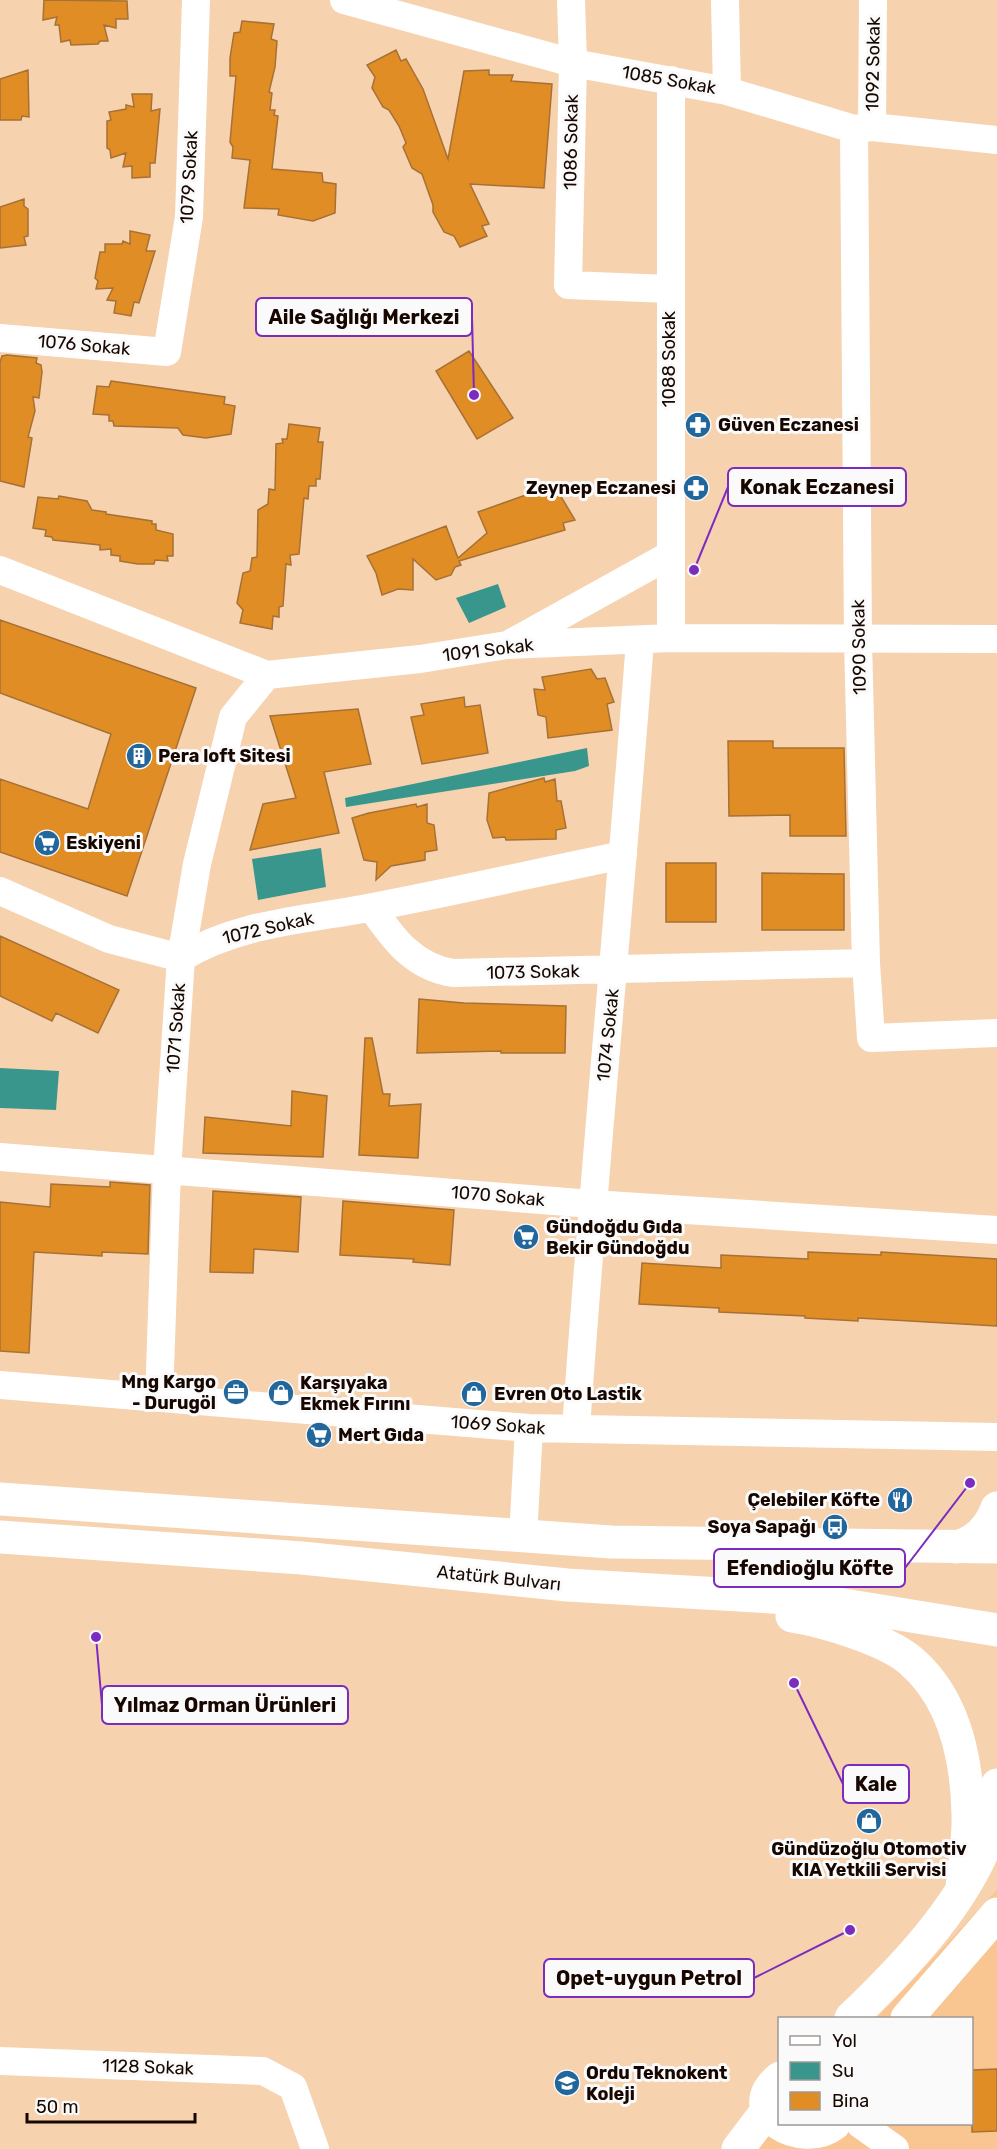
<svg xmlns="http://www.w3.org/2000/svg" width="997" height="2149" font-family="Rubik,sans-serif">
  <rect width="100%" height="100%" fill="#f6d2af"/>
  <!-- built -->
  <path fill="#f9c591" d="M997 1890V2149H754L780 2124H972V2018H877Z"/>
  <!-- water -->
  <path fill="#38968c" d="M498 584 506 607 469 623 456 598Z
    M587 748 589 766 575 771 346 807 345 798Z
    M321 848 326 887 258 900 252 859Z
    M0 1068 59 1071 56 1110 0 1108Z"/>
  <!-- building -->
  <path fill="#e08d25" stroke="#a77135" stroke-width="1.5" d="M44 0 127 1 128 19H116V28L104 25 108 41H100L98 44 71 45 70 40 61 42 59 25H55L57 17 43 20Z
    M242 21 274 24 271 39 277 41 275 67 269 92 272 93 270 110H275L274 115 278 116 272 169 322 173 323 182 336 184 335 213 313 221 278 215 279 209 244 208 250 160 232 158 233 147 230 142 236 76H230V58L234 33 240 32Z
    M396 50 401 61 406 59 423 89 448 159 464 71 489 70V75H513L511 81 552 84 544 188 470 184 489 224 482 226 487 236 460 247 454 236 444 232 433 212V205L422 174 412 168 403 147 406 143 399 126 389 110 383 107 372 88 375 77 367 65Z
    M28 70 29 117 22 116 21 120H0V79Z
    M132 94H152L151 111 160 109 155 163H150V177L132 178V166L123 167 126 153 111 158 110 150 107 148V121L111 120 109 112 126 109V105L134 107Z
    M24 199V206L28 209V236L24 237 26 245 0 248V207Z
    M130 231 150 235 146 251H155L139 303 134 302 131 316 114 313 116 301 107 300 113 288 96 289 98 281 95 278 100 252H105V244H122L123 241 130 244Z
    M469 351 513 418 477 439 436 371Z
    M7 355 37 358 36 363 41 365 42 372 39 398 33 397 35 411 28 437 32 438 24 487 0 481V362L2 356Z
    M111 381 225 397 224 404 235 406 231 434 206 438 183 435 178 428 114 426 113 421H109V415L93 414 97 386 109 387Z
    M289 424 320 428 318 442H323L320 479H316V486H309L308 499 304 498 299 554 290 555 291 565 286 564 283 606 279 607V617L273 616 272 629 240 623 243 610 237 603 243 573 250 571 252 558 257 557 258 510 268 504 269 489 275 490 276 444 283 443 282 439H287Z
    M554 485 575 520 563 523 565 530 459 561 461 565 455 567 451 575 436 580 413 559V590L398 589 382 595 376 573 367 556 446 526 458 558 487 533 478 512Z
    M59 496 87 501 92 510 106 512V514L152 521V524H156V530L173 534V556H167L168 561 155 560 154 564H138L120 561V556L111 555V549L100 550V545L53 540 52 537 45 536 46 530 33 528 38 497 58 499Z
    M0 620 196 688 127 896 0 852V779L88 809 111 734 0 693Z
    M591 669 597 679 605 678 614 702 607 704 612 730 548 738 546 717 538 715 534 689 545 690 542 677Z
    M464 697 465 707 480 705 488 753 422 764 411 717 424 715 421 704Z
    M358 709 371 764 324 772 339 833 250 850 263 804 296 798 270 716Z
    M728 741H773V748H844L846 836H790V815L729 816Z
    M544 778 545 782 555 779 557 801H561L566 828 556 830V839L506 840 505 837 493 838 487 820 489 793Z
    M416 804 417 807 427 804V823L434 825 437 850 425 852V860L391 866 376 880 377 862 364 860 352 818 369 813Z
    M666 863H716V922H666Z
    M762 873 844 874V930H762Z
    M0 936 119 990 98 1033 56 1013 52 1021 0 996Z
    M419 999 464 1003 566 1006 565 1053H501V1051L417 1053Z
    M365 1038H372L383 1094H390L389 1106 421 1104 418 1158 359 1155Z
    M292 1091 327 1096 323 1157 203 1153 205 1117 291 1126Z
    M110 1182 150 1185 148 1254 102 1252V1256L34 1252 29 1353 0 1351V1202L50 1207 51 1184 110 1187Z
    M213 1191 301 1197 298 1252 254 1249 253 1273 210 1272Z
    M343 1201 454 1210 450 1265 413 1262 414 1259 340 1255Z
    M808 1252 881 1255V1252L997 1259V1326L858 1318V1321L805 1318V1316L719 1312V1308L639 1304 642 1263 721 1268V1255L808 1259Z
    M997 2069V2131L972 2132V2070Z"/>
  <g fill="none" stroke-linecap="round" stroke-linejoin="round">
    <!-- minor -->
    <path stroke="#fff" stroke-width="28" d="M344 0 573 63 727 91 854 129 872 127 997 140
      M571 0 573 63 568 285 669 289
      M725 0 727 91
      M671 80V638
      M872 127 873 0
      M854 129 858 640 866 963 871 1038 997 1033
      M0 338 167 352 189 217 196 0
      M0 570 267 675 420 659 507 645 671 638 997 639
      M511 643 670 555
      M0 891 109 939 181 958C239 922 308 920 373 907 457 891 540 872 623 855
      M372 908C393 939 414 967 453 973L866 963
      M0 1157 592 1204 997 1230
      M0 1385 529 1428 997 1437
      M159 1398 167 1170 181 958 197 864 233 717 267 675
      M576 1429C594 1166 620 904 640 641
      M523 1537 529 1428
      M0 2061 263 2071 293 2087 315 2149
      M860 2124 895 2149"/>
    <!-- major -->
    <path stroke="#fff" stroke-width="33" d="M956 1547C976 1542 990 1528 997 1508"/>
    <!-- highway -->
    <path stroke="#fff" stroke-width="33" d="M0 1499 611 1542 997 1547
      M0 1537 302 1558 567 1585 807 1599 997 1630
      M792 1616C824 1621 887 1640 911 1661 955 1699 967 1760 968 1815 969 1839 964 1864 962 1888
      M851 2018C902 1969 959 1910 986 1844 993 1826 994 1804 997 1785
      M907 2018 997 1914
      M780 2078C737 2113 802 2149 834 2124
      M738 2149 766 2112"/>
  </g>
  <!-- icons -->
  <defs>
    <g id="pharmacy-disc" transform="scale(1.35)"><circle r="9.5" fill="#22679c" stroke="#fafafa"/><path d="M-2-6h4v4h4v4h-4v4h-4v-4h-4v-4h4Z" fill="#fff"/></g>
    <g id="building-disc" transform="scale(1.35)"><circle r="9.5" fill="#22679c" stroke="#fafafa"/><path d="M-4-6H4V6H1V3H-1V6H-4ZM-2.5-4.3h1.7v1.8h-1.7ZM.8-4.3h1.7v1.8H.8ZM-2.5-1h1.7V.8h-1.7ZM.8-1h1.7V.8H.8Z" fill="#fff"/></g>
    <g id="supermarket-disc" transform="scale(1.35)"><circle r="9.5" fill="#22679c" stroke="#fafafa"/><path d="M-6-5.5h2.5l.6 2H6L4.5 2H-2.5L-4.4-4H-6ZM-1.5 3.2a1.3 1.3 0 1 0 .1 0ZM3 3.2a1.3 1.3 0 1 0 .1 0Z" fill="#fff"/></g>
    <g id="office-disc" transform="scale(1.35)"><circle r="9.5" fill="#22679c" stroke="#fafafa"/><path d="M-6-3h4V-5.5h4V-3h4V5H-6ZM-1-4.5V-3h2v-1.5ZM-6 0V1H6V0Z" fill="#fff"/></g>
    <g id="shop-disc" transform="scale(1.35)"><circle r="9.5" fill="#22679c" stroke="#fafafa"/><path d="M-5-2.5h2.3a2.7 3.5 0 0 1 5.4 0H5L5.5 6h-11ZM-1.5-2.5h3a1.5 2.3 0 0 0-3 0Z" fill="#fff"/></g>
    <g id="restaurant-disc" transform="scale(1.35)"><circle r="9.5" fill="#22679c" stroke="#fafafa"/><path d="M-5-6h1v4h1v-4h1v4h1v-4h1v5L-1.5 .5V6h-2V.5L-5-1ZM5-6V6H3V1.5H1.5Q1.5-4 5-6Z" fill="#fff"/></g>
    <g id="bus-disc" transform="scale(1.35)"><circle r="9.5" fill="#22679c" stroke="#fafafa"/><path d="M-5-6H5V4H4V6H2V4H-2V6H-4V4H-5ZM-3.5-4V0h7V-4ZM-3.5 1.2v1.5H-2V1.2ZM2 1.2v1.5H3.5V1.2Z" fill="#fff"/></g>
    <g id="school-disc" transform="scale(1.35)"><circle r="9.5" fill="#22679c" stroke="#fafafa"/><path d="M0-5L7-2L0 1L-7-2ZM-4 1L0 2.5L4 1V4Q0 6-4 4Z" fill="#fff"/></g>
  </defs>
  <g fill-rule="evenodd">
    <use href="#pharmacy-disc" x="698" y="425"/>
    <use href="#pharmacy-disc" x="696" y="488"/>
    <use href="#building-disc" x="139" y="756"/>
    <use href="#supermarket-disc" x="47" y="843"/>
    <use href="#supermarket-disc" x="526" y="1237"/>
    <use href="#office-disc" x="236" y="1392"/>
    <use href="#shop-disc" x="281" y="1393"/>
    <use href="#shop-disc" x="474" y="1394"/>
    <use href="#supermarket-disc" x="319" y="1435"/>
    <use href="#restaurant-disc" x="900" y="1500"/>
    <use href="#bus-disc" x="835" y="1527"/>
    <use href="#shop-disc" x="869" y="1821"/>
    <use href="#school-disc" x="567" y="2083"/>
  </g>
  <g text-anchor="middle" dominant-baseline="central" stroke-width="6" stroke-linejoin="round" paint-order="stroke">
    <!-- street labels -->
    <g font-size="18" fill="#170700" stroke="#fafafa">
      <text transform="translate(873 64) rotate(-89)">1092 Sokak</text>
      <text transform="translate(669 80) rotate(10)">1085 Sokak</text>
      <text transform="translate(571 142) rotate(-89)">1086 Sokak</text>
      <text transform="translate(189 177) rotate(-87)">1079 Sokak</text>
      <text transform="translate(84 345) rotate(5)">1076 Sokak</text>
      <text transform="translate(669 359) rotate(-90)">1088 Sokak</text>
      <text transform="translate(859 647) rotate(-91)">1090 Sokak</text>
      <text transform="translate(488 650) rotate(-7)">1091 Sokak</text>
      <text transform="translate(268 928) rotate(-13)">1072 Sokak</text>
      <text transform="translate(533 972) rotate(-1)">1073 Sokak</text>
      <text transform="translate(176 1028) rotate(-86)">1071 Sokak</text>
      <text transform="translate(608 1035) rotate(-84)">1074 Sokak</text>
      <text transform="translate(498 1196) rotate(5)">1070 Sokak</text>
      <text transform="translate(498 1425) rotate(4)">1069 Sokak</text>
      <text transform="translate(499 1578) rotate(6)">Atatürk Bulvarı</text>
      <text transform="translate(148 2067) rotate(2)">1128 Sokak</text>
    </g>
    <!-- poi labels -->
    <g font-size="18" font-weight="bold" fill="#170700" stroke="#fafafa" text-anchor="start">
      <text x="718" y="425">Güven Eczanesi</text>
      <text x="676" y="488" text-anchor="end">Zeynep Eczanesi</text>
      <text x="158" y="756">Pera loft Sitesi</text>
      <text x="66" y="843">Eskiyeni</text>
      <text x="546" y="1227">Gündoğdu Gıda<tspan x="546" dy="21">Bekir Gündoğdu</tspan></text>
      <text x="216" y="1382" text-anchor="end">Mng Kargo<tspan x="216" dy="21">- Durugöl</tspan></text>
      <text x="300" y="1383">Karşıyaka<tspan x="300" dy="21">Ekmek Fırını</tspan></text>
      <text x="494" y="1394">Evren Oto Lastik</text>
      <text x="338" y="1435">Mert Gıda</text>
      <text x="880" y="1500" text-anchor="end">Çelebiler Köfte</text>
      <text x="816" y="1527" text-anchor="end">Soya Sapağı</text>
      <text x="869" y="1849" text-anchor="middle">Gündüzoğlu Otomotiv<tspan x="869" dy="21">KIA Yetkili Servisi</tspan></text>
      <text x="586" y="2073">Ordu Teknokent<tspan x="586" dy="21">Koleji</tspan></text>
    </g>
  </g>
  <!-- callouts -->
  <path fill="none" stroke="#7b2cbf" stroke-width="2" d="M474 395L472 317M694 570L728 487M970 1483L905 1568M96 1637L102 1705M794 1683L843 1784M850 1930L754 1978"/>
  <g fill="#7b2cbf" stroke="#fafafa" stroke-width="2">
    <circle cx="474" cy="395" r="6"/>
    <circle cx="694" cy="570" r="6"/>
    <circle cx="970" cy="1483" r="6"/>
    <circle cx="96" cy="1637" r="6"/>
    <circle cx="794" cy="1683" r="6"/>
    <circle cx="850" cy="1930" r="6"/>
  </g>
  <g fill="#fafafa" stroke="#7b2cbf" stroke-width="2">
    <rect x="256" y="298" width="216" height="38" rx="6"/>
    <rect x="728" y="468" width="178" height="38" rx="6"/>
    <rect x="714" y="1549" width="191" height="38" rx="6"/>
    <rect x="102" y="1686" width="246" height="38" rx="6"/>
    <rect x="843" y="1765" width="66" height="38" rx="6"/>
    <rect x="544" y="1959" width="210" height="38" rx="6"/>
  </g>
  <g font-size="20" text-anchor="middle" font-weight="bold" fill="#170700">
    <text x="364" y="324">Aile Sağlığı Merkezi</text>
    <text x="817" y="494">Konak Eczanesi</text>
    <text x="810" y="1575">Efendioğlu Köfte</text>
    <text x="225" y="1712">Yılmaz Orman Ürünleri</text>
    <text x="876" y="1791">Kale</text>
    <text x="649" y="1985">Opet-uygun Petrol</text>
  </g>
  <!-- legend -->
  <rect x="778" y="2017" width="195" height="108" fill="#fafafa" stroke="#9f9996" stroke-width="1.5"/>
  <rect x="790" y="2036" width="30" height="9" fill="#ffffff" stroke="#9f9996" stroke-width="1.5"/>
  <text x="832" y="2047" font-size="18" fill="#170700">Yol</text>
  <rect x="790" y="2062" width="30" height="18" fill="#38968c" stroke="#9f9996" stroke-width="1.5"/>
  <text x="832" y="2077" font-size="18" fill="#170700">Su</text>
  <rect x="790" y="2092" width="30" height="18" fill="#e08d25" stroke="#9f9996" stroke-width="1.5"/>
  <text x="832" y="2107" font-size="18" fill="#170700">Bina</text>
  <!-- scale -->
  <path d="M27 2113v9h168v-9" fill="none" stroke="#170700" stroke-width="3"/>
  <text x="36" y="2113" font-size="18" fill="#170700" stroke="#fafafa" stroke-width="4.5" paint-order="stroke">50 m</text>
</svg>
